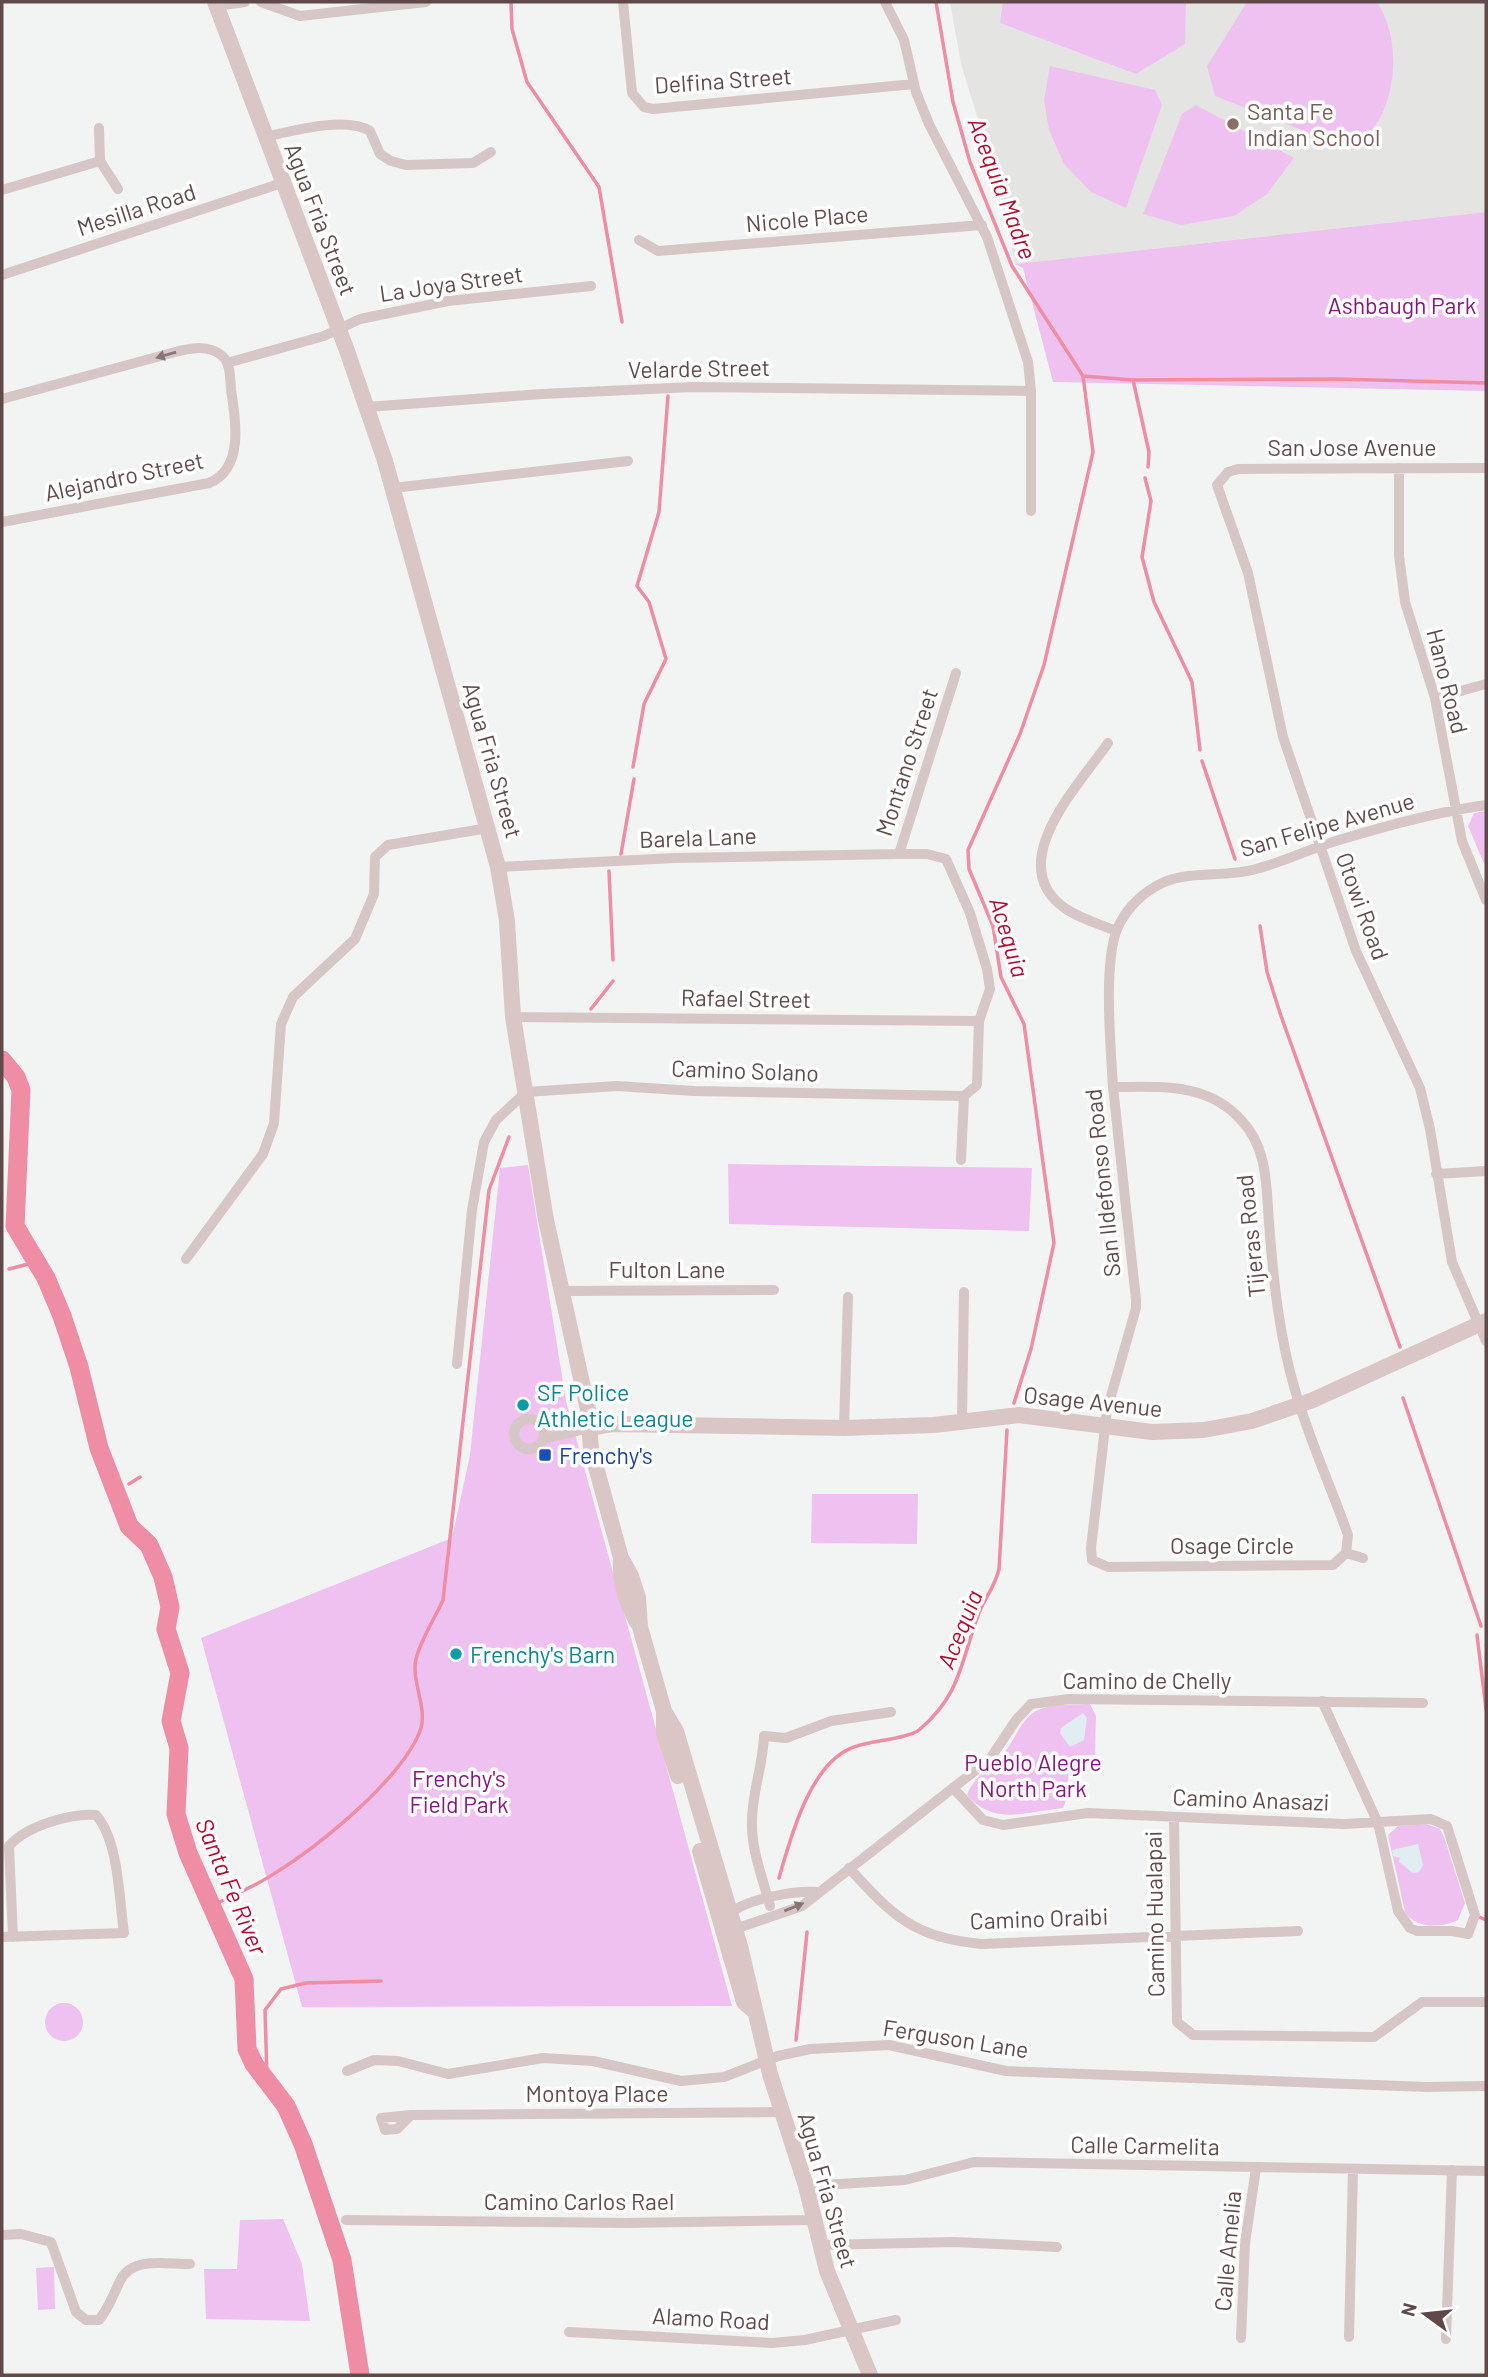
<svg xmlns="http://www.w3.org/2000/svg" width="1488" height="2377" font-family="Barlow,sans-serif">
  <rect width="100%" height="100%" fill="#f2f4f3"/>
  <!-- education -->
  <path fill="#e4e5e3" d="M950 2H1486V212L1015 264 998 184 961 64Z"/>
  <!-- green -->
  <path fill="#efc1f1" d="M1003 2H1186L1185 44 1136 74 1000 23Z
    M1247 2H1377C1397 33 1398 77 1383 112 1378 125 1363 139 1353 150L1215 96 1207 66Z
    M1050 66 1155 90 1162 105 1126 208 1091 192 1064 164 1049 130 1044 100Z
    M1196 105 1294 158 1267 194 1234 216 1181 225 1143 214 1182 114Z
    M1486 212V391L1053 382 1023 268 1015 264Z
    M1486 811V868L1468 826 1474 813Z
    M728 1164 1032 1168 1029 1231 729 1224Z
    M528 1165 566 1401 732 2006 302 2007 201 1638 452 1538 470 1455 500 1168Z
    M812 1494H918L917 1544 811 1543Z
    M1090 1704 1096 1716 1095 1755 1075 1756 1069 1761 1067 1798 1063 1808C1025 1812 994 1826 967 1795 973 1776 994 1766 1006 1750 1016 1738 1021 1719 1036 1711 1051 1703 1073 1705 1090 1704Z
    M1426 1824 1440 1829 1444 1837 1465 1903 1458 1920C1442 1928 1415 1929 1405 1912L1388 1835 1398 1826Z
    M45 2022a19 19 0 1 1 38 0a19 19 0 1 1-38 0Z
    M283 2219 302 2264 310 2321 206 2319 204 2269H237L240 2220Z
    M54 2267 55 2309 38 2310 36 2268Z"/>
  <!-- sand -->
  <path fill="#e0edf1" d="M1083 1713 1087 1718 1084 1740 1070 1747 1060 1733 1061 1728Z
    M1418 1844 1423 1865 1419 1872 1413 1873 1399 1862 1400 1858 1393 1856 1392 1850Z"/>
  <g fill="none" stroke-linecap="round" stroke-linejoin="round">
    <!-- stream -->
    <path stroke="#ee8da3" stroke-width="3.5" d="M936 2 953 102 970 162 1012 266 1083 376 1093 452 1044 665 1020 734 968 850 969 869 993 926 1001 977 1024 1024 1054 1243 1031 1349 1014 1403
      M511 3 512 29 527 82 599 187 622 322
      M1083 376 1133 380 1149 452 1148 467
      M1133 380 1336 379 1486 383
      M1145 478 1151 501 1142 557 1154 602 1192 682 1200 750
      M1202 761 1235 859
      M633 767 644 704 666 659 649 602 637 586 659 512 668 396
      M621 854 634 779
      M609 871 613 960
      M1260 926 1267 972 1281 1016 1400 1347
      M591 1009 613 981
      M9 1269 36 1262
      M1403 1398 1481 1626
      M129 1484 140 1477
      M1477 1635 1486 1709
      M779 1878C791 1836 811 1759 857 1746 872 1741 909 1738 919 1730 962 1694 961 1659 979 1613 985 1597 995 1587 999 1569L1007 1430
      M235 1894C287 1875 404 1782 421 1728 427 1707 411 1680 416 1659 421 1639 435 1618 443 1600L489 1190 509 1137
      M211 1906 226 1899
      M1477 1916 1486 1920
      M796 2040 807 1932
      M267 2078 265 2010 281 1989 306 1983 381 1981"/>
    <!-- river -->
    <path stroke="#ee8da3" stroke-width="19" d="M2 1060 16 1077 21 1090 15 1226 46 1278 62 1316 79 1367 99 1448 129 1526 149 1545 163 1577 170 1607 166 1629 180 1673 171 1721 179 1748 176 1814 188 1853 244 1979 247 2049 254 2064 286 2106 303 2144 342 2260 360 2375"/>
    <!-- street -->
    <path stroke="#d6c6c5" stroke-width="10" d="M261 2 300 16 426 2
      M623 2 632 93 644 107 653 109 914 84
      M885 2 904 40 916 92 929 124 987 237 1028 362 1031 391V511
      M216 6 245 2
      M99 128 100 161 118 189
      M265 137C292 131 346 116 370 131L380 154 391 161 406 165 473 163 491 152
      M2 190 100 161
      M639 240 658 251 982 225
      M2 275 282 183
      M227 363 324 336 360 319 448 301 591 286
      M2 399 179 351C193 348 209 345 221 355 231 362 230 379 231 390 236 420 244 469 209 483L2 522
      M367 407 542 394 693 387 1031 391
      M1399 468V556L1405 602 1435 698 1462 841 1486 900
      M1486 468 1238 469 1228 472 1217 485 1248 573 1283 737 1356 951 1420 1088 1430 1129 1452 1262 1486 1341
      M393 488 628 461
      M956 673 899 854H927L946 859 970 913 987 969 990 989 979 1021 977 1085 964 1096 961 1160
      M1435 698 1486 684
      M1108 743C1079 785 1001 865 1066 909 1081 919 1100 924 1116 931
      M498 867 675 858 899 854
      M513 1017 979 1021
      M1113 1087C1160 1087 1208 1082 1242 1121 1268 1149 1266 1186 1269 1222 1273 1277 1279 1336 1295 1390 1309 1439 1331 1487 1348 1535L1346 1553 1333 1565 1108 1567 1092 1560 1091 1548 1107 1410 1136 1308V1300L1113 1087 1112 1071C1110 1036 1103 952 1120 923 1129 906 1144 892 1162 883 1191 870 1225 878 1256 869 1283 862 1309 849 1336 841 1385 826 1436 812 1486 805
      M1436 1174 1486 1171
      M186 1259 263 1154 274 1123 281 1024 293 997 355 939 374 894 375 857 388 845 488 828
      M561 1291 774 1290
      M457 1364 472 1210 484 1142 496 1120 526 1092 617 1086 694 1091 964 1096
      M514 1434a15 15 0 1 1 30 0a15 15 0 1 1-30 0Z
      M962 1421 964 1292
      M844 1428 848 1297
      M544 1439 589 1428
      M1346 1553 1363 1558
      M954 1789 983 1820 1003 1825 1088 1813 1344 1824 1431 1819 1447 1826 1475 1915 1468 1934 1452 1931H1417L1410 1928 1398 1911 1378 1823 1322 1701
      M1174 1817 1177 2022 1193 2035 1374 2037 1422 2002H1486
      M849 1868C894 1917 913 1937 981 1944L1298 1931
      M770 1906C763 1879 751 1850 752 1821 752 1793 763 1765 764 1736L786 1738 831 1721 891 1712
      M727 1915C746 1899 794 1890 818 1892
      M730 1926 735 1929 802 1906 990 1759 1016 1720 1031 1704 1069 1699 1423 1703
      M2 1937 124 1933C119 1899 119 1841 96 1815 71 1813 26 1826 9 1846L13 1937
      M347 2071 374 2060 398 2061 448 2074 543 2058 593 2061 681 2081 724 2077 778 2056 810 2049 889 2045 1006 2071 1427 2087 1486 2086
      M411 2115 381 2118 385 2130 397 2129 411 2115 782 2112
      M806 2186 905 2180 974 2162 1486 2171
      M346 2220 627 2223 813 2220
      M2 2235 21 2234 51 2242 76 2312 86 2320H99C109 2308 113 2295 120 2281 132 2256 166 2264 190 2264
      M819 2245 955 2242 1057 2247
      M569 2332 772 2343 805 2340 896 2320
      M1349 2337 1353 2169
      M1241 2338 1245 2243 1256 2168
      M1446 2339 1452 2170"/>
    <!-- secondary -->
    <path stroke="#dac6c4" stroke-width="16" d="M215 2 346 348 385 461 498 867 507 921 513 1017 546 1220 588 1410 591 1449 621 1558 631 1576 638 1598 640 1627 664 1711 676 1731 740 1946 770 2074 806 2186 827 2271 870 2375
      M589 1428 613 1424 844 1428 934 1425 1019 1415 1152 1432 1204 1430 1252 1421 1313 1400 1486 1321
      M621 1560C620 1584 626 1601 637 1622
      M664 1713V1733L678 1776
      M700 1851 744 2002 754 2011"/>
  </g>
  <!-- one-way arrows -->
  <defs><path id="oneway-solid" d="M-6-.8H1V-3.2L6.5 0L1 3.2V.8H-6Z" transform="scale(1.75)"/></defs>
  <g fill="#897574">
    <use href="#oneway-solid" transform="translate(166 355) rotate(164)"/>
    <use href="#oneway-solid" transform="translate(794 1907) rotate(-22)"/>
  </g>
  <!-- markers -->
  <circle fill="#8d6e63" stroke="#fff" stroke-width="2.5" cx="1233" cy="124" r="7"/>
  <g fill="#0f9aa8" stroke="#fff" stroke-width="2.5">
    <circle cx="523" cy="1405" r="7"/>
    <circle cx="456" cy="1654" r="7"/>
  </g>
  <rect fill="#1a4fb4" stroke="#fff" stroke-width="2.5" x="538" y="1448" width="14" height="14" rx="3.5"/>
  <g text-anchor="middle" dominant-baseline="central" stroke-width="7" stroke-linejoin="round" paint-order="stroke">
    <!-- street labels -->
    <g font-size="23" fill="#604a49" stroke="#fff">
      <text transform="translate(723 80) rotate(-4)">Delfina Street</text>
      <text transform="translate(136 209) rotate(-18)">Mesilla Road</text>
      <text transform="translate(807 218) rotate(-5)">Nicole Place</text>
      <text transform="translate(321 219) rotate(69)">Agua Fria Street</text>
      <text transform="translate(451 283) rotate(-8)">La Joya Street</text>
      <text transform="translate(699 368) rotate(-1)">Velarde Street</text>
      <text x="1352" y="447">San Jose Avenue</text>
      <text transform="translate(124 476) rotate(-12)">Alejandro Street</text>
      <text transform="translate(1448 681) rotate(76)">Hano Road</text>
      <text transform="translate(493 760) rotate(74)">Agua Fria Street</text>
      <text transform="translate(906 762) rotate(-72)">Montano Street</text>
      <text transform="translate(1327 824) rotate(-16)">San Felipe Avenue</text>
      <text transform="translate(698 837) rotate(-2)">Barela Lane</text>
      <text transform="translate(1363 906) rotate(70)">Otowi Road</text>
      <text transform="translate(746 998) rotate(1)">Rafael Street</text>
      <text transform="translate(745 1070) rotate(2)">Camino Solano</text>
      <text transform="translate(1102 1183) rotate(-96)">San Ildefonso Road</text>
      <text transform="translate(1250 1236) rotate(-96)">Tijeras Road</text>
      <text x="667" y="1269">Fulton Lane</text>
      <text transform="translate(1093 1401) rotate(6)">Osage Avenue</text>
      <text x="1232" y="1545">Osage Circle</text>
      <text x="1147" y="1680">Camino de Chelly</text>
      <text transform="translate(1251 1799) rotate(2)">Camino Anasazi</text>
      <text transform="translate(1154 1914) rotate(-91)">Camino Hualapai</text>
      <text transform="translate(1039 1918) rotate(-2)">Camino Oraibi</text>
      <text transform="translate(956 2038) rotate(9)">Ferguson Lane</text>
      <text x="597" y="2093">Montoya Place</text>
      <text transform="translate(1145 2145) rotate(1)">Calle Carmelita</text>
      <text transform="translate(828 2190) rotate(74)">Agua Fria Street</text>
      <text x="579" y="2201">Camino Carlos Rael</text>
      <text transform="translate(1227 2251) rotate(-85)">Calle Amelia</text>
      <text transform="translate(711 2318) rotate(3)">Alamo Road</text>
    </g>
    <!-- education labels -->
    <g font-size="23" fill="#785e54" stroke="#fff" text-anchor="start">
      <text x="1247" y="111">Santa Fe<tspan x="1247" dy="26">Indian School</tspan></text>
    </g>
    <!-- park labels -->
    <g font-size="23" fill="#85167d" stroke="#fff">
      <text x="1402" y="305">Ashbaugh Park</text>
      <text x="1033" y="1762">Pueblo Alegre<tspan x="1033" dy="26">North Park</tspan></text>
      <text x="459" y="1778">Frenchy's<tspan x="459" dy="26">Field Park</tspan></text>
    </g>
    <!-- culture labels -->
    <g font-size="23" fill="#0d838f" stroke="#fff" text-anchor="start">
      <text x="537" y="1392">SF Police<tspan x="537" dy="26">Athletic League</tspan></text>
      <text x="470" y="1654">Frenchy's Barn</text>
    </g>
    <!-- transit labels -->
    <g font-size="23" fill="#164399" stroke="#fff" text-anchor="start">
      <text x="559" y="1455">Frenchy's</text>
    </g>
    <!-- water labels -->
    <g font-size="24" font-style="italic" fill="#b20a2f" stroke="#fff">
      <text transform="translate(1003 188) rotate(69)">Acequia Madre</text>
      <text transform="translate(1010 937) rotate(73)">Acequia</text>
      <text transform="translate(959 1629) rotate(-68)">Acequia</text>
      <text transform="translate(232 1886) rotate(67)">Santa Fe River</text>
    </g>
  </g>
  <!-- border -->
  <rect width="1488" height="2377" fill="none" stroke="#604a49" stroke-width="7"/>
  <!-- north arrow -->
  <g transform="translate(1425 2314) rotate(285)" stroke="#ffffff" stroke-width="5" paint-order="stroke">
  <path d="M0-5L12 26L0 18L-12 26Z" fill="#604a49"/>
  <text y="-10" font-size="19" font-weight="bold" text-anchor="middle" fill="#604a49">N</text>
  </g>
</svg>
